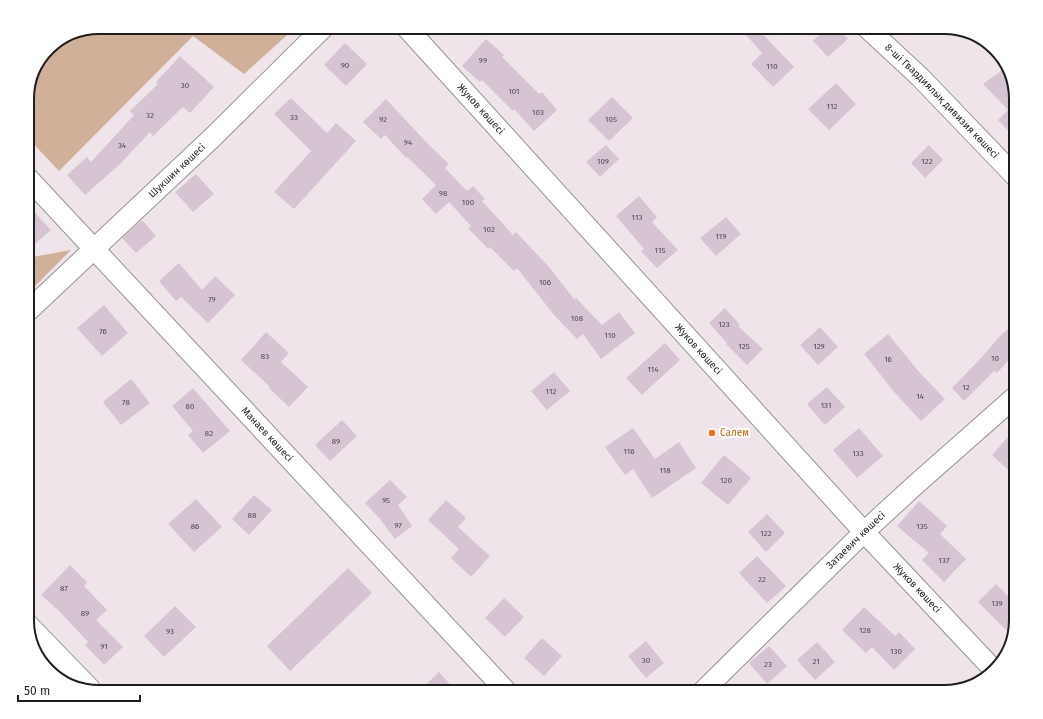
<svg xmlns="http://www.w3.org/2000/svg" width="1043" height="719" font-family="'Fira Sans',sans-serif">
  <rect width="100%" height="100%" fill="#f0e4eb"/>
  <!-- forest -->
  <path fill="#d0b098" d="M99 27H296L244 74 193 36 59 171 27 137V95L48 48 72 32Z
    M71 250 27 294V258Z"/>
  <!-- building -->
  <path fill="#d7c4d3" d="M739 27H756L794 67 773 87 751 64 762 53Z
    M828 27H836L848 39 828 57 813 41Z
    M486 39 504 55 502 57 539 94 542 92 557 110 534 131 514 109 513 111 482 80 480 82 462 66Z
    M345 43 367 64 346 86 324 65Z
    M180 56 214 87 190 113 183 107 153 136 150 132 119 165 85 195 67 175 87 157 91 162 134 115 130 111 158 84 156 82Z
    M1008 66 1016 99V139L998 120 1008 110 983 84Z
    M836 83 856 104 829 130 808 109Z
    M612 97 633 118 609 141 588 120Z
    M291 98 327 133 336 123 356 141 294 209 274 192 311 151 274 114Z
    M386 99 428 144 449 164 445 168 467 191 473 186 485 199 482 201 513 235 516 232 549 267 574 299 576 298 602 325 619 312 635 333 601 359 583 334 577 339 554 315 517 268 514 271 490 247 488 249 468 228 471 226 449 202 436 214 422 199 436 185 407 157 406 158 385 135 381 139 363 122Z
    M606 145 619 159 600 177 586 162Z
    M929 145 943 160 925 178 911 163Z
    M196 174 214 194 193 212 175 192Z
    M639 196 657 217 652 222 678 250 657 268 641 251 644 249 616 216Z
    M27 204 51 230 27 251Z
    M726 217 741 234 716 256 700 238Z
    M142 220 156 236 136 253 122 238Z
    M179 263 202 290 215 276 235 295 208 323 181 297 176 301 159 281Z
    M104 305 128 333 102 356 77 328Z
    M725 308 740 325 738 326 763 349 747 365 726 344 727 343 709 323Z
    M1016 322V352L997 373 994 371 964 401 952 388 981 358 1000 336Z
    M820 327 838 347 818 365 800 345Z
    M266 332 289 353 281 362 308 387 289 407 269 388 270 387 241 360Z
    M888 334 920 373 945 399 921 421 895 393 864 354Z
    M665 343 680 360 642 395 626 378Z
    M554 372 570 391 547 410 531 391Z
    M131 379 150 403 121 425 103 402Z
    M827 387 845 407 825 425 807 404Z
    M193 388 230 431 203 453 188 435 193 431 172 406Z
    M342 420 357 436 330 461 315 445Z
    M633 428 655 459 679 442 696 468 652 498 633 469 625 475 605 447Z
    M859 428 883 456 857 478 833 450Z
    M1016 428V477L992 455Z
    M724 455 751 478 728 505 701 483Z
    M390 480 407 497 398 505 412 526 395 539 380 519 365 503Z
    M254 495 272 510 249 535 232 519Z
    M196 499 222 527 194 552 168 524Z
    M446 500 466 518 458 527 490 556 471 577 451 558 459 549 428 520Z
    M919 501 947 526 940 534 966 559 944 582 922 560 929 553 897 526Z
    M767 514 785 533 766 552 748 532Z
    M757 556 786 586 767 603 739 573Z
    M70 565 87 582 84 586 107 610 96 620 123 647 104 665 85 645 88 642 59 611 41 595Z
    M348 568 372 593 290 671 267 646Z
    M996 584 1016 604V620L1011 635 978 602Z
    M504 598 524 617 505 637 485 618Z
    M175 606 196 627 164 657 144 636Z
    M864 607 895 636 899 632 915 649 894 670 872 647 866 653 842 630Z
    M542 638 562 656 544 676 524 658Z
    M646 641 664 663 646 678 628 656Z
    M817 642 835 662 815 680 797 660Z
    M769 646 787 666 767 684 749 663Z
    M439 672 457 692H418Z"/>
  <g fill="none" stroke-linecap="round" stroke-linejoin="round">
    <!-- minor casing -->
    <g stroke="#959595" stroke-width="22">
      <g id="minor">
        <path id="s1" d="M406 27 864 532 993 669"/>
        <path id="s2" d="M866 27 920 77 1016 177"/>
        <path id="s3" d="M27 177 507 692"/>
        <path id="s4" d="M27 312 212 138 324 27"/>
        <path id="s5" d="M702 692 864 532 914 486 1016 396"/>
      </g>
    </g>
    <!-- tertiary casing -->
    <g stroke="#959595" stroke-width="24">
      <path id="tertiary" d="M27 625 89 689"/>
    </g>
    <!-- minor -->
    <use href="#minor" stroke="#fff" stroke-width="20"/>
    <!-- tertiary -->
    <use href="#tertiary" stroke="#fff" stroke-width="22"/>
  </g>
  <!-- markers -->
  <circle fill="#e8710a" stroke="#fff" stroke-width="1.5" cx="712" cy="433" r="4"/>
  <g text-anchor="middle" dominant-baseline="central" stroke-width="4" stroke-linejoin="round" paint-order="stroke">
    <!-- number labels -->
    <g font-size="8" fill="#4c484b">
      <text x="483" y="60">99</text>
      <text x="345" y="65">90</text>
      <text x="772" y="66">110</text>
      <text x="185" y="85">30</text>
      <text x="514" y="91">101</text>
      <text x="832" y="106">112</text>
      <text x="538" y="112">103</text>
      <text x="150" y="115">32</text>
      <text x="294" y="117">33</text>
      <text x="383" y="119">92</text>
      <text x="611" y="119">105</text>
      <text x="408" y="142">94</text>
      <text x="122" y="145">34</text>
      <text x="603" y="161">109</text>
      <text x="927" y="161">122</text>
      <text x="443" y="193">98</text>
      <text x="468" y="202">100</text>
      <text x="637" y="217">113</text>
      <text x="489" y="229">102</text>
      <text x="721" y="236">119</text>
      <text x="660" y="250">115</text>
      <text x="545" y="282">106</text>
      <text x="212" y="299">79</text>
      <text x="577" y="318">108</text>
      <text x="724" y="324">123</text>
      <text x="103" y="331">76</text>
      <text x="610" y="335">110</text>
      <text x="744" y="346">125</text>
      <text x="819" y="346">129</text>
      <text x="265" y="356">83</text>
      <text x="995" y="358">10</text>
      <text x="888" y="359">16</text>
      <text x="653" y="369">114</text>
      <text x="966" y="387">12</text>
      <text x="551" y="391">112</text>
      <text x="920" y="396">14</text>
      <text x="126" y="402">78</text>
      <text x="826" y="405">131</text>
      <text x="190" y="406">80</text>
      <text x="209" y="433">82</text>
      <text x="336" y="441">89</text>
      <text x="629" y="451">116</text>
      <text x="858" y="453">133</text>
      <text x="665" y="470">118</text>
      <text x="726" y="480">120</text>
      <text x="386" y="500">95</text>
      <text x="252" y="515">88</text>
      <text x="398" y="525">97</text>
      <text x="195" y="526">86</text>
      <text x="922" y="526">135</text>
      <text x="766" y="533">122</text>
      <text x="944" y="560">137</text>
      <text x="762" y="579">22</text>
      <text x="64" y="588">87</text>
      <text x="997" y="603">139</text>
      <text x="85" y="613">89</text>
      <text x="865" y="630">128</text>
      <text x="170" y="631">93</text>
      <text x="104" y="646">91</text>
      <text x="896" y="651">130</text>
      <text x="646" y="660">30</text>
      <text x="816" y="661">21</text>
      <text x="768" y="664">23</text>
    </g>
    <!-- street labels -->
    <g font-size="10" fill="#1e1e1e" stroke="#fff">
      <text stroke="none"><textPath href="#s2" startOffset="106">8-ші Гвардиялық дивизия көшесі</textPath></text>
      <text stroke="none"><textPath href="#s1" startOffset="111">Жуков көшесі</textPath></text>
      <text stroke="none"><textPath href="#s4" startOffset="206">Шукшин көшесі</textPath></text>
      <text stroke="none"><textPath href="#s1" startOffset="435">Жуков көшесі</textPath></text>
      <text stroke="none"><textPath href="#s3" startOffset="352">Манаев көшесі</textPath></text>
      <text stroke="none"><textPath href="#s5" startOffset="216">Затаевич көшесі</textPath></text>
      <text stroke="none"><textPath href="#s1" startOffset="759">Жуков көшесі</textPath></text>
    </g>
    <!-- food labels -->
    <g font-size="10" fill="#c56008" stroke="#fff" text-anchor="start">
      <text x="720" y="433">Салем</text>
    </g>
  </g>
  <!-- crop -->
  <path d="M0 0H1043V719H0ZM99 34H944A65 65 0 0 1 1009 99V620A65 65 0 0 1 944 685H99A65 65 0 0 1 34 620V99A65 65 0 0 1 99 34Z" fill="#fff" fill-rule="evenodd"/>
  <path fill="none" stroke="#1e1e1e" stroke-width="2" d="M99 34H944A65 65 0 0 1 1009 99V620A65 65 0 0 1 944 685H99A65 65 0 0 1 34 620V99A65 65 0 0 1 99 34Z"/>
  <!-- scale -->
  <path d="M18 695v6h122v-6" fill="none" stroke="#1e1e1e" stroke-width="2"/>
  <text x="24" y="695" font-size="12" fill="#1e1e1e" stroke="#ffffff" stroke-width="3" paint-order="stroke">50 m</text>
</svg>
